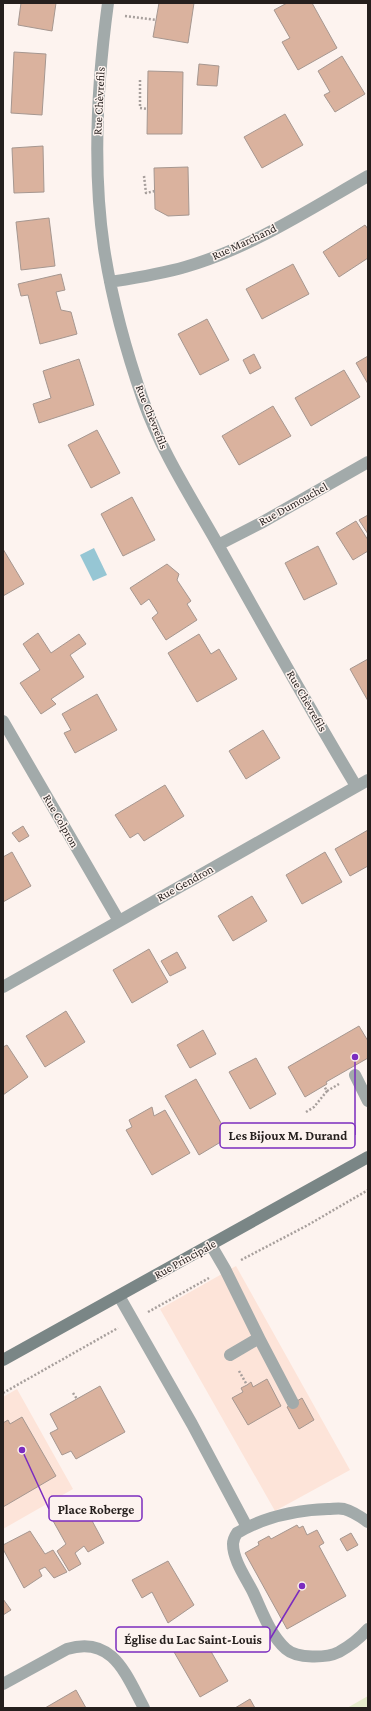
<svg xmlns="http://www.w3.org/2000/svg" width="371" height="1711" font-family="'Crimson Pro',serif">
  <rect width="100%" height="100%" fill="#fdf3ef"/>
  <!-- built -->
  <path fill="#fde4d9" d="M236 1266 350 1470 275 1511 160 1309Z
    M17 1389 73 1489 3 1529V1397Z"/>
  <!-- green -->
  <path fill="#e6eccc" d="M368 1696V1708H347Z"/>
  <!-- water -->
  <path fill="#96c6d4" d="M94 548 107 575 93 581 80 555Z"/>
  <!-- building -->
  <path fill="#dab29e" stroke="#a69790" d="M21 3H56L52 31 18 25Z
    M159 3H194L188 43 153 37Z
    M287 3H312L337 48 298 70 282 42 290 38 274 10Z
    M14 52 46 54 42 115 11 113Z
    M342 56 365 94 335 112 324 95 330 92 318 71Z
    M199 64 219 66 217 86 197 85Z
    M148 71 183 72 182 134H147Z
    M285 114 303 145 262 168 244 137Z
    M43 146 44 192 14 193 12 148Z
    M188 167 189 215 168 216 155 209 154 168Z
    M49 218 55 266 21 270 16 222Z
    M365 225 368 229V258L339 277 323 252Z
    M293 264 309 294 262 319 246 289Z
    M61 274 65 290 56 292 61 310 71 312 77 334 40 344 28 295 21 296 18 284Z
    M207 319 229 360 200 375 178 334Z
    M254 354 261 368 250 374 243 360Z
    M368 356V384L356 363Z
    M79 359 94 405 39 423 33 404 51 398 43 371Z
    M344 370 360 397 311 426 295 398Z
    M273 406 291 436 239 465 222 436Z
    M97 430 120 473 91 488 68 445Z
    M132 497 155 540 123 556 101 514Z
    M368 515V534L359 520Z
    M356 521 368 540V551L353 560 336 533Z
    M318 546 337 584 304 600 285 563Z
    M3 549 24 584 3 596Z
    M167 564 179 574 177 580 191 601 187 604 197 620 166 640 152 618 158 613 149 599 141 605 130 588Z
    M38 633 51 653 79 634 86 644 70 655 84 677 51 699 56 704 41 714 20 683 40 670 23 644Z
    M199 634 211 654 219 649 237 679 197 702 168 653Z
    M368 659V701L350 669Z
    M97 694 117 730 75 753 64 733 71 730 62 714Z
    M263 730 280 758 246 779 229 751Z
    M165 785 184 816 144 841 138 833 130 838 115 815Z
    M23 826 29 836 19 842 12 833Z
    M368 830V866L350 876 335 849Z
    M12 852 31 886 3 902V857Z
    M325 852 342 882 302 904 286 875Z
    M252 896 267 921 233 941 218 916Z
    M149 949 168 982 132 1003 113 970Z
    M177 952 186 968 170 976 161 961Z
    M66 1011 85 1042 45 1067 26 1036Z
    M359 1026 368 1041V1058L326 1082 327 1084 305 1097 288 1067Z
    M203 1030 216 1054 190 1068 177 1045Z
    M7 1045 28 1077 3 1095V1047Z
    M256 1058 276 1094 250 1109 229 1072Z
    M196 1079 229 1137 199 1155 165 1096Z
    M152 1107 154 1116 165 1110 190 1153 152 1175 126 1130 132 1127 129 1120Z
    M267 1379 281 1406 248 1425 232 1398 243 1392 241 1388 247 1385 251 1382 253 1387Z
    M100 1386 125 1432 76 1459 71 1451 62 1455 50 1433 58 1429 50 1414Z
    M302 1398 314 1420 299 1429 287 1407Z
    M22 1417 56 1476 3 1507V1423L8 1420 10 1424Z
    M82 1502 104 1543 88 1552 84 1546 75 1553 81 1564 69 1571 57 1551 66 1544 52 1519Z
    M297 1525 299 1528 303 1526 307 1535 317 1530 324 1543 319 1546 346 1596 287 1629 245 1553 259 1545 258 1542 269 1536 271 1539Z
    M30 1531 45 1554 53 1550 67 1572 54 1578 45 1567 39 1570 42 1576 24 1588 3 1549V1545Z
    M351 1533 358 1545 347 1551 340 1539Z
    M168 1561 194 1605 168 1623 152 1592 142 1598 132 1580Z
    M3 1599 11 1610 3 1615Z
    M198 1629 228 1681 200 1697 170 1645Z
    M76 1690 86 1708H45Z
    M250 1699 255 1708H235Z"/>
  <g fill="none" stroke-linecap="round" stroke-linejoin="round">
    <!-- path -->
    <path stroke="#a79f9c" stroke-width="2.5" stroke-dasharray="2 2" stroke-linecap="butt" d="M125 16 156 20
      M140 80V108L147 109
      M144 176 146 193 155 191
      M327 1091 339 1084
      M306 1112 314 1107 327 1091 324 1086
      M241 1260 308 1225 368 1190
      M148 1312 209 1278
      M239 1371 247 1385
      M3 1393 118 1328
      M73 1393 77 1399"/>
    <!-- lane -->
    <path stroke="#a2aaaa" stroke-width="12" d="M355 1075 368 1101
      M211 1245 225 1269 259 1338 230 1355
      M119 1296 192 1424 247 1527
      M259 1338 293 1403
      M368 1522C361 1517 352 1511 344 1509 339 1508 333 1509 328 1509 297 1510 264 1517 237 1533 235 1536 233 1540 233 1544 233 1560 246 1578 253 1592 262 1611 270 1635 286 1649 297 1659 327 1658 339 1652 350 1646 360 1638 368 1629"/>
    <!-- street -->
    <path stroke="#a2aaaa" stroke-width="12" d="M108 3C97 84 92 167 104 248 112 300 126 351 143 400 161 451 191 497 217 543 263 625 308 706 356 786
      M110 282C135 278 161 274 185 267 251 248 310 209 368 176
      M218 545 261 523 368 462
      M3 721 119 921
      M3 987 368 780
      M3 1684 67 1649C113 1635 126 1675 144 1708"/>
    <!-- secondary -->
    <path stroke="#7a8686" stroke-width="12" d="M3 1360 368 1157"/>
  </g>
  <g text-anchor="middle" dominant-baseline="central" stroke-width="3" stroke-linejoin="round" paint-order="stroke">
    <!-- street labels -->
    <g font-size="12" fill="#251f1d" stroke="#fdf3ef">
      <text transform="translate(99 101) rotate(-87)">Rue Chèvrefils</text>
      <text transform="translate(244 242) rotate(-25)">Rue Marchand</text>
      <text transform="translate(152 417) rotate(68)">Rue Chèvrefils</text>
      <text transform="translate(293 504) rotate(-29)">Rue Dumouchel</text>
      <text transform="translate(307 701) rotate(60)">Rue Chèvrefils</text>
      <text transform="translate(61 821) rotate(60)">Rue Colpron</text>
      <text transform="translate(185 883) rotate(-29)">Rue Gendron</text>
      <text transform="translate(185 1259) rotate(-29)">Rue Principale</text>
    </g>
  </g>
  <!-- callouts -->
  <path fill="none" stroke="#7b2cbf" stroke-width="1.5" d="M355 1057L355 1135M22 1450L49 1509M302 1586L270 1639"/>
  <g fill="#7b2cbf" stroke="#fdf3ef" stroke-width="1.5">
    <circle cx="355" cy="1057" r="4"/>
    <circle cx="22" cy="1450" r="4"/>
    <circle cx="302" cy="1586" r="4"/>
  </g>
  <g fill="#fdf3ef" stroke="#7b2cbf" stroke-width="1.5">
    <rect x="220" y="1123" width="135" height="25" rx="4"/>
    <rect x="49" y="1496" width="93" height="25" rx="4"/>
    <rect x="116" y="1627" width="154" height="25" rx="4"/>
  </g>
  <g font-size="13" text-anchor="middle" font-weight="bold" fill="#251f1d">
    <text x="288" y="1140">Les Bijoux M. Durand</text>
    <text x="96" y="1514">Place Roberge</text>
    <text x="193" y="1644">Église du Lac Saint-Louis</text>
  </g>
  <!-- border -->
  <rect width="371" height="1711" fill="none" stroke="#251f1d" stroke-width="8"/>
</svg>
